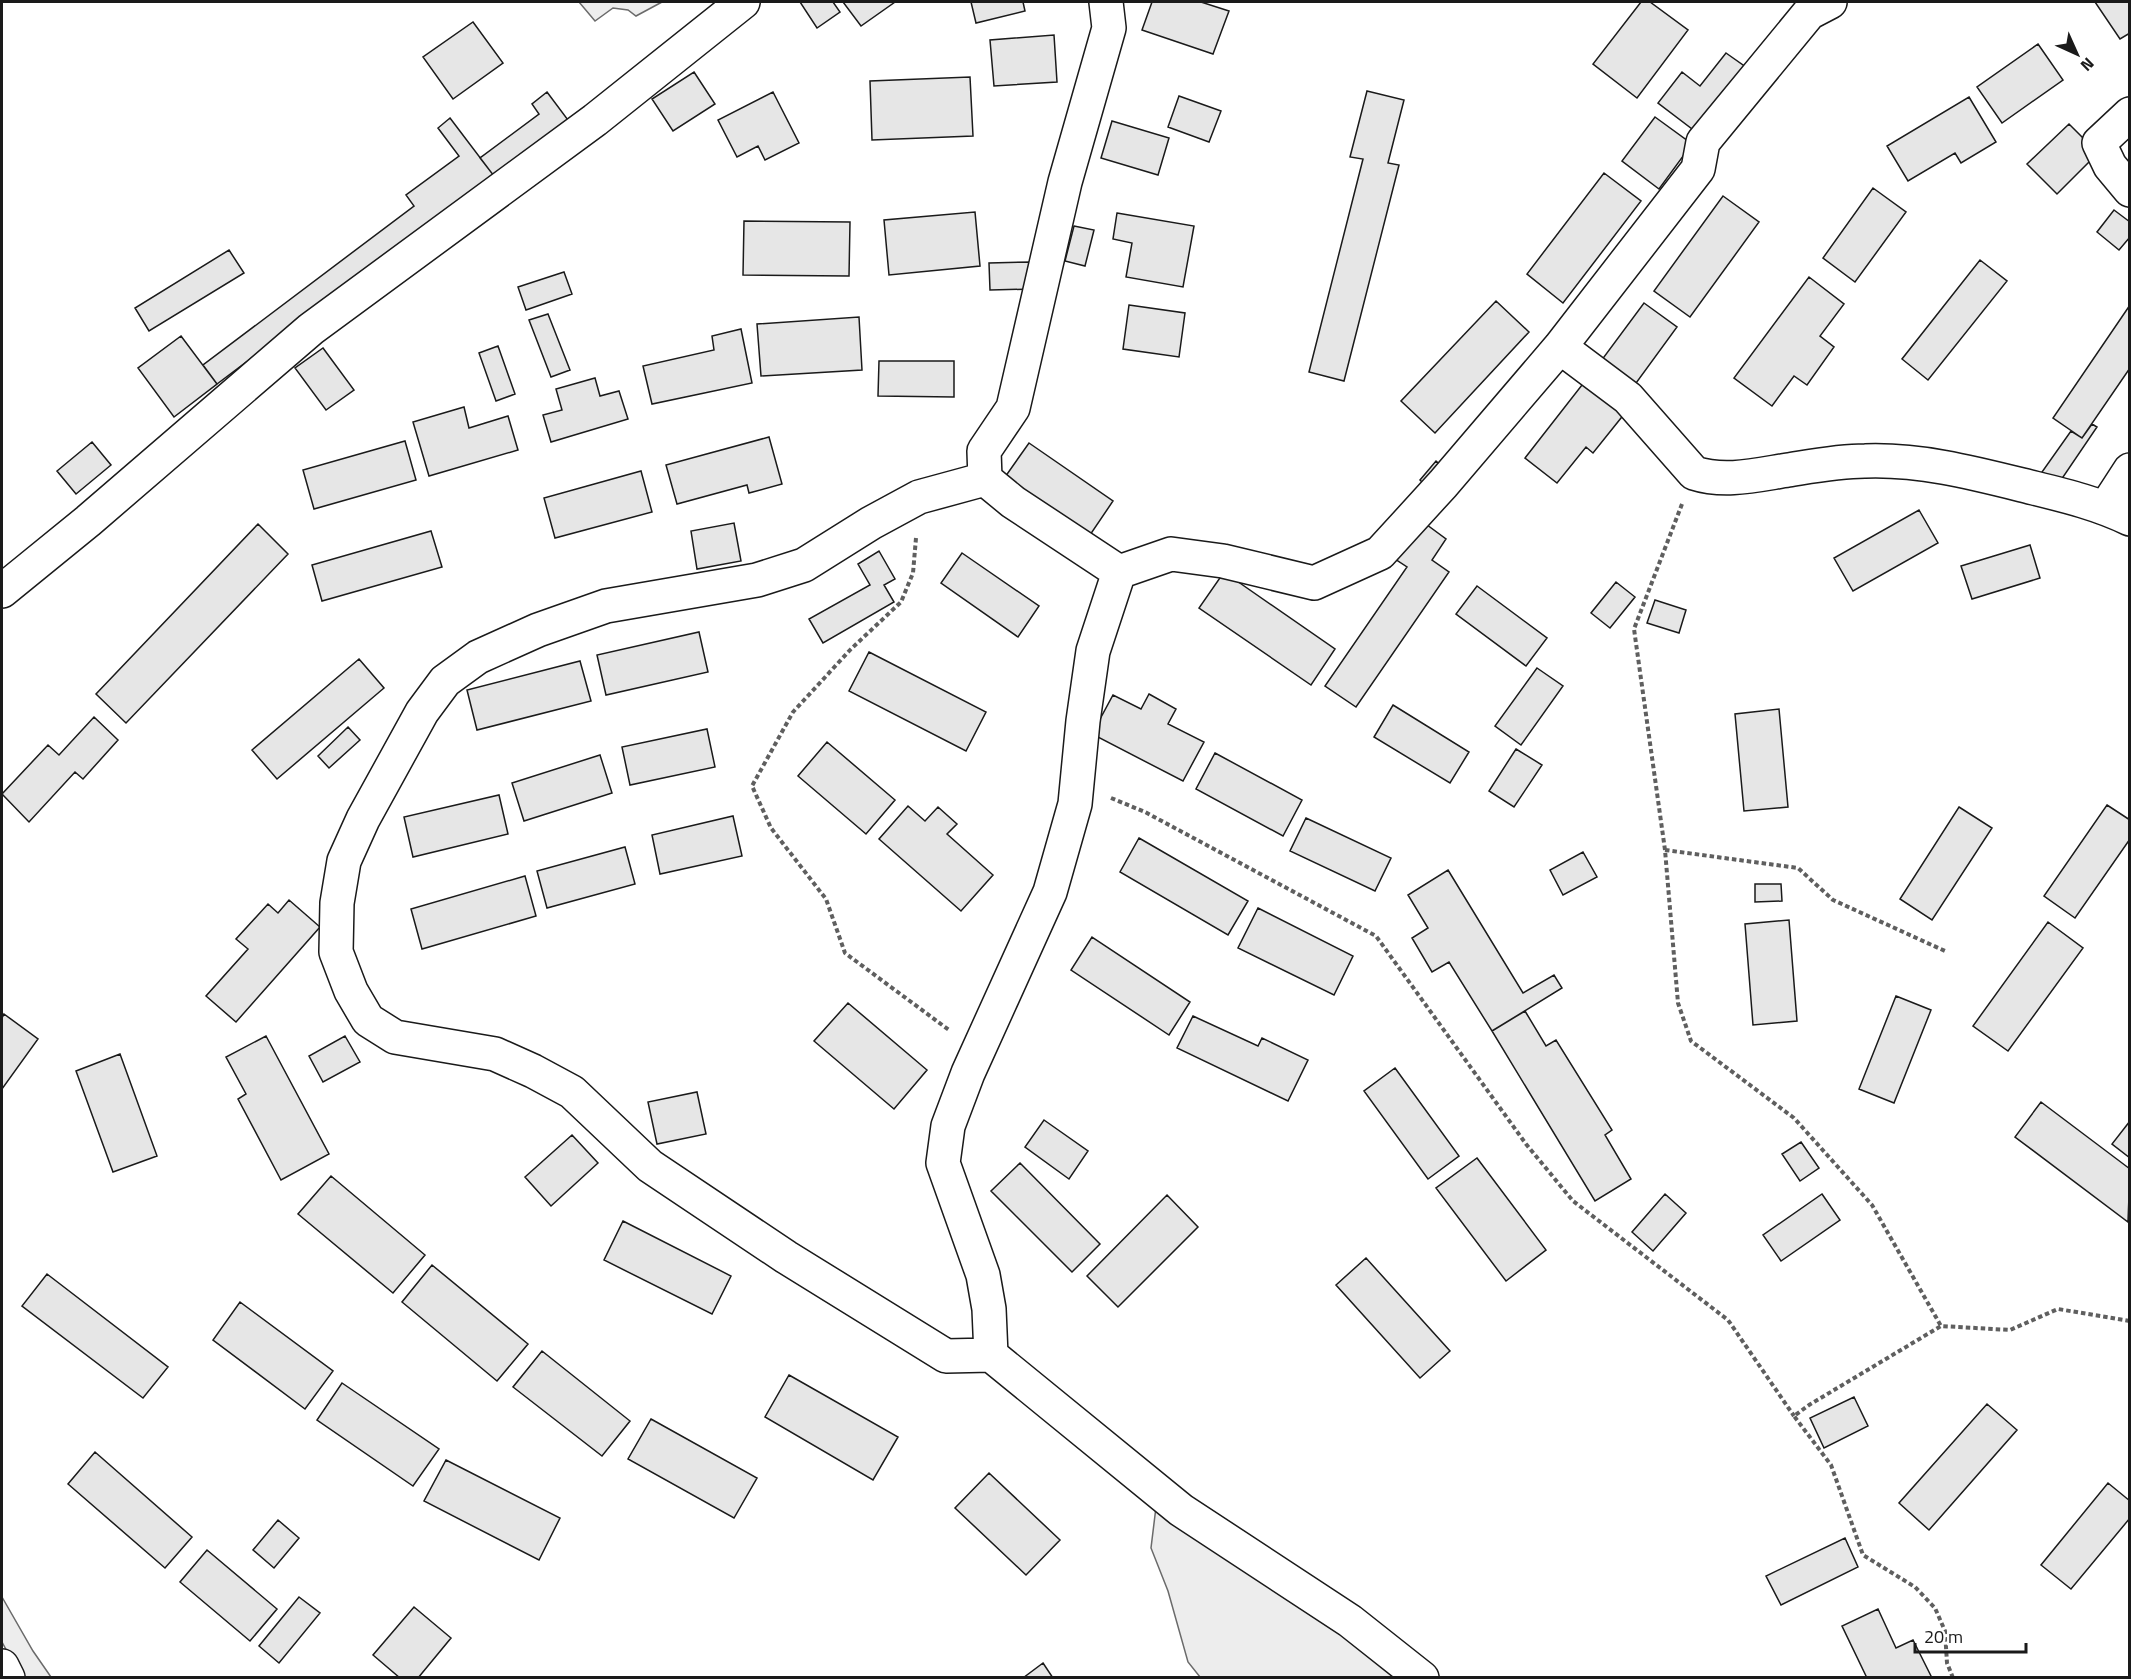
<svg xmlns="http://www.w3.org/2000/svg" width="2131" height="1679" font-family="'Titillium Web',sans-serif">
  <rect width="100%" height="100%" fill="#fff"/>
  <!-- built -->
  <path fill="#ededed" stroke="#6a6a6a" stroke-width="1.5" d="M579 2H662L636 16 628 10 613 8 595 21Z
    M1156 1507 1408 1677H1200L1188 1662 1168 1591 1151 1548Z
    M2 1597 33 1651 51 1677H21L2 1642Z"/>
  <!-- building -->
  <path fill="#e6e6e6" stroke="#1a1a1a" stroke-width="1.5" d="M800 2H833L840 12 817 28Z
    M843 2H895L861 26Z
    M971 2H1023L1025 11 976 23Z
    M1152 2H1201L1229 11 1213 54 1142 30Z
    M1641 2H1650L1688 30 1637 98 1593 64Z
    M2095 2H2130V33L2120 39Z
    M473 22 503 63 453 99 423 57Z
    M1054 35 1057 82 994 86 990 40Z
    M2038 44 2063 80 2002 123 1977 87Z
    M1726 53 1750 70 1700 135 1658 103 1682 72 1700 86Z
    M694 72 715 104 673 131 652 99Z
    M970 77 973 136 872 140 870 81Z
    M1367 91 1404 100 1388 163 1399 165 1344 381 1309 372 1363 159 1350 157Z
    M547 92 568 120 494 176 480 158 539 114 532 104Z
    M773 92 799 143 765 160 758 146 737 157 718 120Z
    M1179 96 1221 111 1209 142 1168 127Z
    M1969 97 1996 142 1961 163 1955 153 1908 181 1887 146Z
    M1655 117 1692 144 1659 189 1622 161Z
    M450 118 494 176 217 384 203 365 414 206 406 195 459 156 438 128Z
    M1112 121 1169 138 1158 175 1101 158Z
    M2069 124 2098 153 2057 194 2027 164Z
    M1604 173 1641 201 1563 303 1527 274Z
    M1873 188 1906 212 1855 282 1823 258Z
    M1723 196 1759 222 1690 317 1654 291Z
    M2114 210 2130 222V237L2119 250 2097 232Z
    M975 212 980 266 889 275 884 220Z
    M1117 213 1194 226 1183 287 1126 277 1132 243 1113 239Z
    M744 221 850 222 849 276 743 275Z
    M1074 226 1094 230 1085 266 1065 261Z
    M229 250 244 273 149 331 135 308Z
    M1980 260 2007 281 1928 380 1902 359Z
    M1031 262 1032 289 990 290 989 263Z
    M564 272 572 294 526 310 518 287Z
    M1809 277 1844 304 1820 336 1834 347 1807 385 1794 376 1772 406 1734 378Z
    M1496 301 1529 332 1435 433 1401 401Z
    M1644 303 1677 327 1631 390 1598 365Z
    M1129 305 1185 313 1179 357 1123 349Z
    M2130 305V368L2082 438 2053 418Z
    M548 314 570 370 551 377 529 320Z
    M859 317 862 370 761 376 757 324Z
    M741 329 752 383 652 404 643 366 714 350 712 336Z
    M181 336 217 384 174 417 138 368Z
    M498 346 515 394 496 401 479 353Z
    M323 348 354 390 326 410 295 368Z
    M879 361H954V397L878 396Z
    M1589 376 1629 408 1593 453 1586 447 1557 483 1525 458Z
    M595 378 600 396 619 391 628 419 551 442 543 415 562 410 556 389Z
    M464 407 469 428 508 416 518 450 429 476 413 422Z
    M2092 424 2097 427 2059 483 2042 472 2071 431 2082 438Z
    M769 437 782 484 749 493 747 485 677 504 666 465Z
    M405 441 416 480 314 509 303 470Z
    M92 442 111 465 76 494 57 471Z
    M1029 443 1113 501 1090 535 1005 477Z
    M1436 461 1446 470 1429 489 1420 480Z
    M641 471 652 512 555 538 544 498Z
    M1919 510 1938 543 1853 591 1834 558Z
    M1419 519 1446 539 1432 560 1449 572 1356 707 1325 686 1407 567 1392 557Z
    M734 523 741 561 697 569 691 531Z
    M258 524 288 554 126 723 96 694Z
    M431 531 442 567 322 601 312 565Z
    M2030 545 2040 578 1972 599 1961 566Z
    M879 551 895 579 884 585 894 602 823 643 809 619 870 585 858 564Z
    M962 553 1039 606 1018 637 941 583Z
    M1224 572 1335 649 1311 685 1199 608Z
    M1616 582 1635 597 1610 628 1591 613Z
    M1477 586 1547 638 1526 666 1456 614Z
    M1655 600 1686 610 1679 633 1647 623Z
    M699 632 708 672 606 695 597 655Z
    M869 652 986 712 966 751 849 691Z
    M359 659 384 688 277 779 252 750Z
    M580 661 591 701 477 730 467 690Z
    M1537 668 1563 686 1521 745 1495 726Z
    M1149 694 1176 709 1168 724 1204 742 1183 781 1092 734 1113 695 1141 709Z
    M1393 705 1469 752 1450 783 1374 737Z
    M1779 709 1788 807 1744 811 1735 714Z
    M94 717 118 740 83 779 75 772 29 822 2 794 48 745 59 755Z
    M348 727 360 740 329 768 318 756Z
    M707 729 715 767 630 785 622 747Z
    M827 742 895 800 866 834 798 776Z
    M1516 749 1542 765 1514 807 1489 791Z
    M1215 753 1302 800 1283 836 1196 789Z
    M600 755 612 793 524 821 512 783Z
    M499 795 508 834 413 857 404 817Z
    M2107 805 2130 820V839L2075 918 2044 896Z
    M908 806 925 821 938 807 957 824 947 834 993 875 961 911 879 839Z
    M1959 807 1992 828 1932 920 1900 899Z
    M733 816 742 856 660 874 652 835Z
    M1306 818 1391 858 1375 891 1290 851Z
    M1139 838 1248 901 1228 935 1120 872Z
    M625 847 635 884 547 908 537 871Z
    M1583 852 1597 877 1563 895 1550 870Z
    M1448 870 1523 993 1554 975 1562 988 1492 1031 1449 962 1432 972 1412 938 1428 928 1408 895Z
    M525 876 536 916 422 949 411 909Z
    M1755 884H1781L1782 901 1755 902Z
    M289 900 320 927 236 1022 206 996 248 949 236 939 268 904 278 913Z
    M1258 908 1353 956 1334 995 1238 948Z
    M1789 920 1797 1021 1753 1025 1745 924Z
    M2048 922 2083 948 2008 1051 1973 1026Z
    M1092 937 1190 1002 1169 1035 1071 970Z
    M1896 996 1931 1010 1894 1103 1859 1089Z
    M848 1003 927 1070 894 1109 814 1041Z
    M1525 1011 1546 1046 1556 1040 1612 1130 1605 1135 1631 1179 1595 1201 1492 1031Z
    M4 1014 38 1039 2 1089V1018Z
    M1193 1016 1258 1046 1262 1038 1308 1060 1288 1101 1177 1048Z
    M266 1036 329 1154 281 1180 238 1099 246 1094 226 1057Z
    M345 1036 360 1062 323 1082 309 1056Z
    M120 1054 157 1156 113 1172 76 1071Z
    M1395 1068 1459 1156 1428 1179 1364 1091Z
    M697 1092 706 1134 657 1144 648 1102Z
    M2041 1102 2130 1169 2128 1222 2015 1137Z
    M1044 1120 1088 1151 1069 1179 1025 1147Z
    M2130 1121V1158L2112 1144Z
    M572 1135 598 1163 551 1206 525 1177Z
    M1801 1142 1819 1168 1800 1181 1782 1154Z
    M1477 1158 1546 1250 1506 1281 1436 1188Z
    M1020 1163 1100 1244 1072 1272 991 1191Z
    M331 1176 425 1255 393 1293 298 1214Z
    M1665 1194 1686 1213 1653 1251 1632 1232Z
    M1822 1194 1840 1220 1781 1261 1763 1235Z
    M1167 1195 1198 1227 1118 1307 1087 1276Z
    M623 1221 731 1276 712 1314 604 1260Z
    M1366 1258 1450 1351 1420 1378 1336 1285Z
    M432 1265 528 1344 497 1381 402 1302Z
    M47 1274 168 1367 143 1398 22 1306Z
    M240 1302 333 1371 305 1409 213 1340Z
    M542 1351 630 1421 602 1456 513 1387Z
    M789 1375 898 1437 873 1480 765 1417Z
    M342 1383 439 1449 413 1486 317 1420Z
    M1854 1397 1868 1426 1824 1448 1810 1418Z
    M1987 1404 2017 1430 1929 1530 1899 1503Z
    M651 1419 757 1478 734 1518 628 1459Z
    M95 1452 192 1537 165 1568 68 1484Z
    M446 1460 560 1518 539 1560 424 1501Z
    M989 1473 1060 1540 1026 1575 955 1508Z
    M2108 1483 2130 1501V1518L2071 1589 2041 1565Z
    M278 1520 299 1538 274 1568 253 1550Z
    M1845 1538 1858 1567 1781 1605 1766 1576Z
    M207 1550 277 1609 250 1641 180 1582Z
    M299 1597 320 1613 279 1663 259 1646Z
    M414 1607 451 1638 418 1678H400L373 1655Z
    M1878 1609 1896 1648 1913 1640 1932 1678H1867L1842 1626Z
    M1043 1663 1053 1678H1023Z"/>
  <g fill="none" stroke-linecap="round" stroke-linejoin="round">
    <!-- street casing -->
    <g stroke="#1a1a1a" stroke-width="36">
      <path id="street" d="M1106 2 1109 28 1065 182 1013 408 984 451 985 479 1013 502 1119 572 1093 651 1083 721 1075 804 1050 892 968 1073 948 1126 943 1163 983 1275 989 1309 991 1355 1181 1510 1350 1621 1422 1678
        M2130 114 2099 143 2110 166 2130 190
        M1560 347 1628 398 1694 473C1725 483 1756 475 1788 470 1813 466 1839 461 1865 461 1918 459 1970 472 2022 485 2058 494 2095 502 2130 519
        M985 479 919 497 871 523 804 565 757 580 606 606 538 630 478 657 445 681 422 712 363 819 344 861 337 903 336 952 351 991 368 1020 395 1037 495 1054 533 1071 572 1092 650 1166 786 1257 946 1356 991 1355
        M2106 507 2130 470
        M1119 572 1171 554 1223 561 1314 583 1380 553 1443 484 1560 347 1698 169 1703 142 1809 13 1830 2
        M2 591 88 521 311 329 595 120 743 2
        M2 1666 8 1678"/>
    </g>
    <!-- path -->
    <path stroke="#5f5f5f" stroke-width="4" stroke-dasharray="4.5 3" stroke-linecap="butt" d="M1682 504 1634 629 1665 850 1678 1003 1691 1041 1794 1118 1872 1205 1941 1326
      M916 538 913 573 901 602 851 649 793 712 752 786 771 828 826 899 845 953 949 1030
      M1111 798 1145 812 1376 936 1526 1144 1573 1201 1728 1320 1794 1416
      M1665 850 1798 868 1833 900 1945 951
      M1953 1678 1947 1663 1945 1631 1935 1608 1915 1587 1863 1555 1831 1465 1794 1416 1809 1405 1941 1326 2010 1330 2058 1309 2130 1321"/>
    <!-- street -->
    <use href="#street" stroke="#fff" stroke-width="33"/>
  </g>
  <!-- border -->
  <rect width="2131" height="1679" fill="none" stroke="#1a1a1a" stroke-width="6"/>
  <!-- north arrow -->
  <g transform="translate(2077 54) rotate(135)" stroke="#ffffff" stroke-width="4.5" paint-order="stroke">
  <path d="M0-4.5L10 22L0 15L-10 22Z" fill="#1a1a1a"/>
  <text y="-9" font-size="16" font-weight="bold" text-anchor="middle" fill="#1a1a1a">N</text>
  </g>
  <!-- scale -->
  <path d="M1915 1643v9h111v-9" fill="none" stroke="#1a1a1a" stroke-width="3"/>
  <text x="1924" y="1643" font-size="18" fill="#1a1a1a" stroke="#ffffff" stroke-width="4.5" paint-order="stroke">20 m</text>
</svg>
